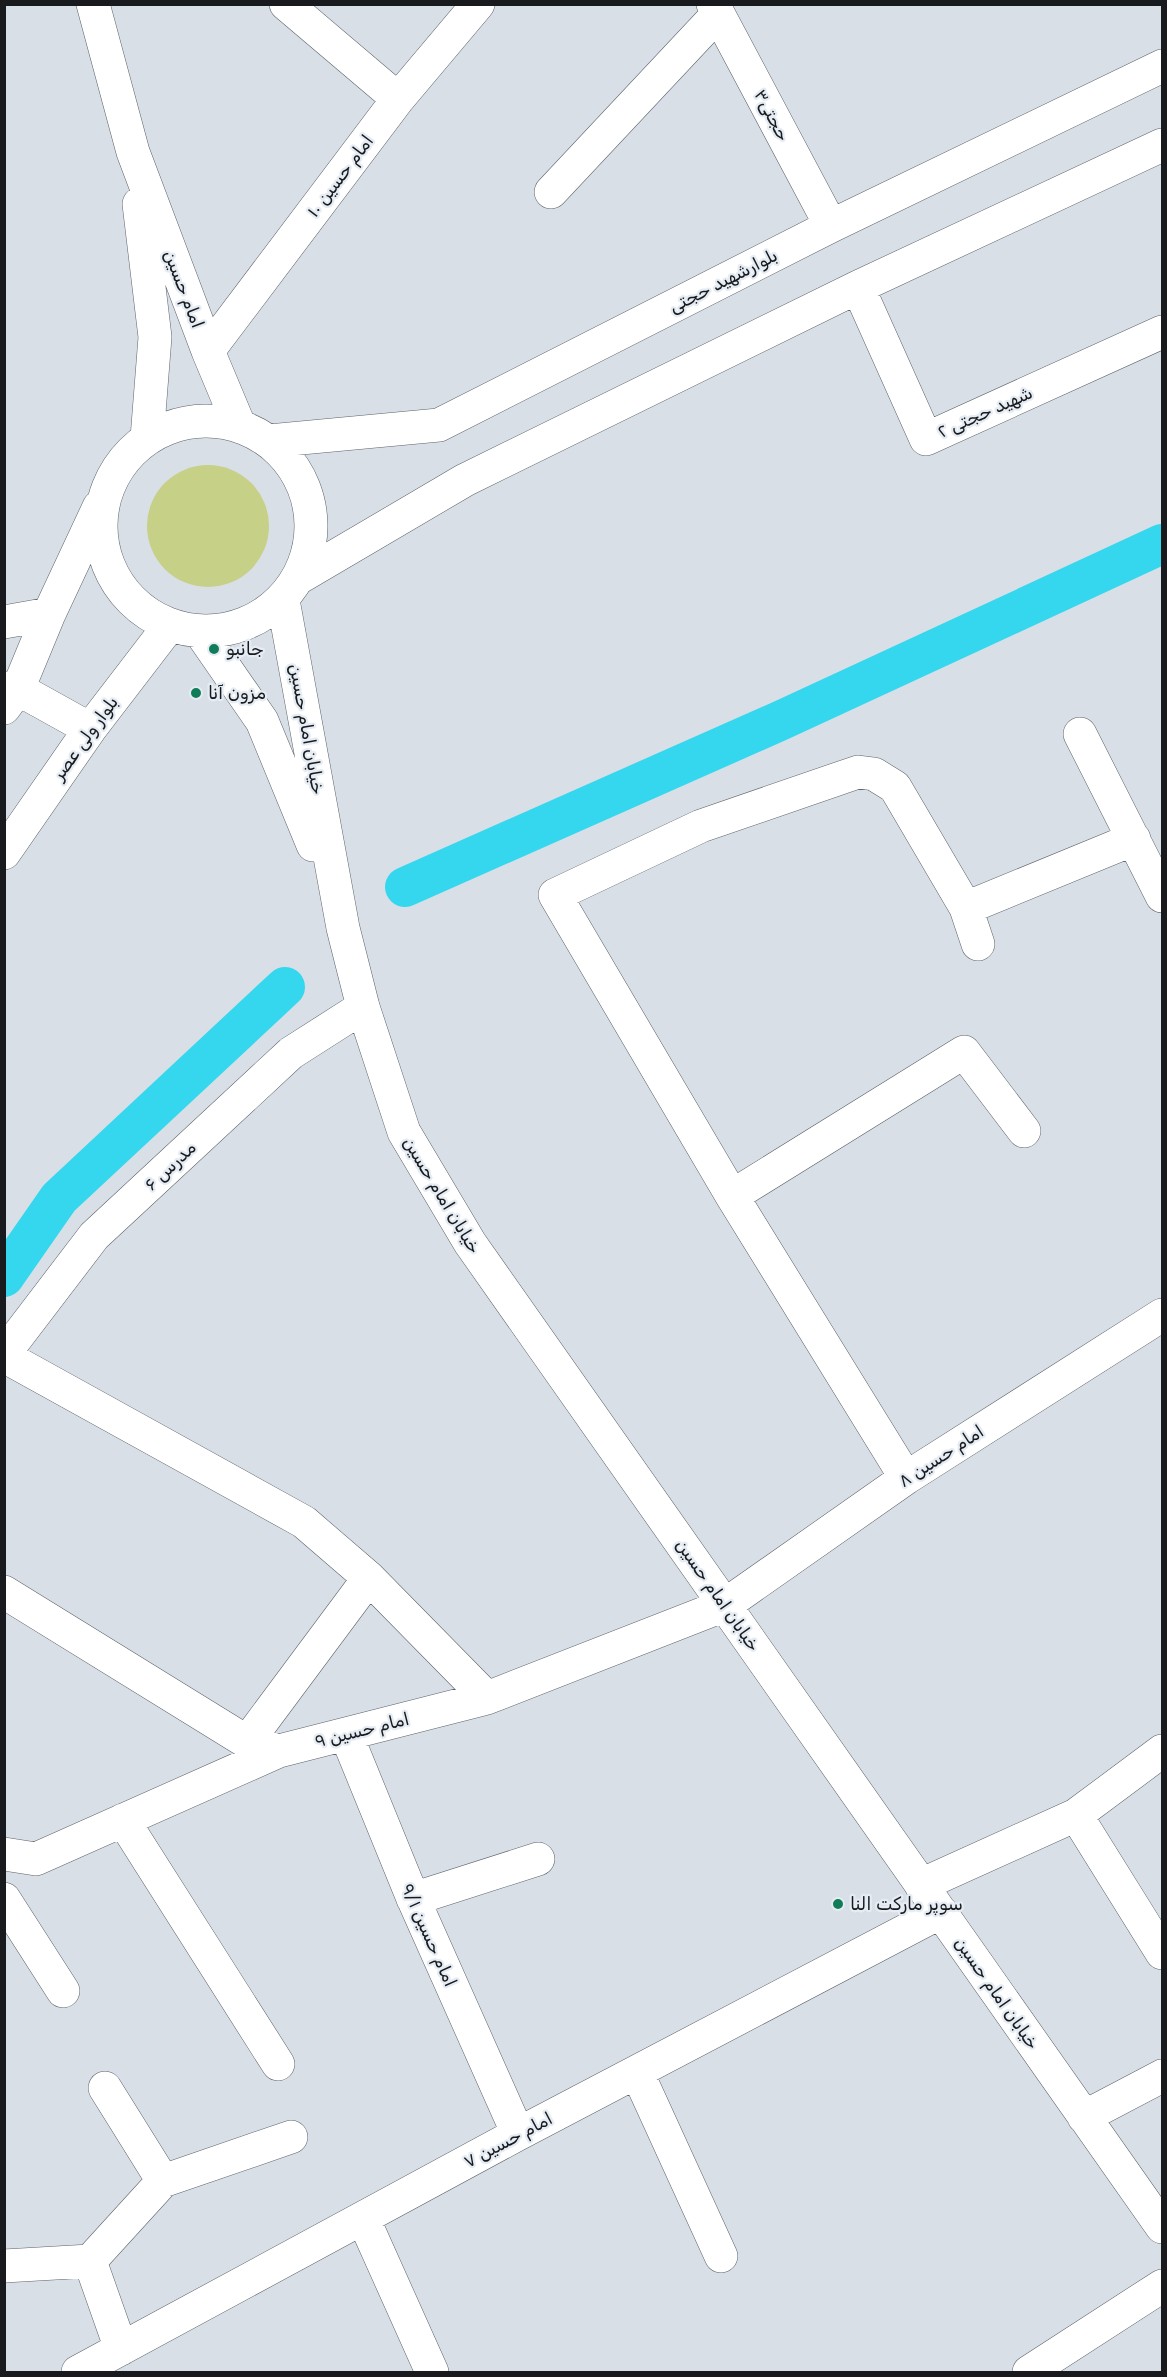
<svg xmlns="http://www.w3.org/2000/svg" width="1167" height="2377" font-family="Rubik,'Noto Naskh Arabic',sans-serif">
  <rect width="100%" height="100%" fill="#d8dfe7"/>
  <!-- grass -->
  <path fill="#c6d086" d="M147 526a61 61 0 1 1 122 0a61 61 0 1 1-122 0Z"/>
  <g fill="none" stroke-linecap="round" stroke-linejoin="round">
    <!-- canal -->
    <path stroke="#34d7ed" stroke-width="40" d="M405 887 784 719 1162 544
      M4 1277 59 1198 285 987"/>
    <!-- minor casing -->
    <g stroke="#5d636a" stroke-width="34">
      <path id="minor" d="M93 4 133 152 208 351 239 425
        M286 4 398 99
        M713 4 831 226
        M551 192 718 14
        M139 204 155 337 147 438
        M858 287 926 439 1162 332
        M208 351 398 99 478 4
        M101 526a105 105 0 1 1 210 0a105 105 0 1 1-210 0Z
        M269 441 439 425 831 226 1162 66
        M300 577 465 480 858 287 1162 145
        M283 600 343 928 363 1007 404 1132 470 1243 1162 2227
        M4 622 49 614
        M201 633 262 721 313 845
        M4 688 18 689 90 729
        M4 708 18 689 49 614 99 507
        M1080 734 1162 896
        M4 853 90 729 169 626
        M966 908 1134 839
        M732 1196 964 1052 1024 1131
        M4 1354 94 1236 291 1053 363 1007
        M4 1356 304 1522 369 1578 487 1698
        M906 1478 732 1196 555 895 701 826 858 772 874 774 895 787 966 908 978 944
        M4 1592 247 1742 279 1751
        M346 1734 412 1896 518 2134
        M247 1742 369 1578
        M1076 1815 1162 1953
        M123 1820 278 2064
        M4 1854 36 1859 279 1751 487 1698 725 1605 906 1478 1162 1315
        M921 1885 1076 1815 1162 1751
        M4 1899 63 1991
        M413 1899 538 1859
        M637 2072 721 2256
        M105 2088 163 2181
        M1084 2117 1162 2076
        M363 2218 432 2372
        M4 2266 90 2261
        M121 2349 90 2261 163 2181 291 2137
        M78 2372 518 2134 941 1912
        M1029 2372 1162 2286"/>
    </g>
    <!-- minor -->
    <use href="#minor" stroke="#fff" stroke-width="33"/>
  </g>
  <!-- markers -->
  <g fill="#117d58" stroke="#e5ecf4" stroke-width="2">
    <circle cx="214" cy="649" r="6"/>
    <circle cx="196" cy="693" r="6"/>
    <circle cx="838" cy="1904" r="6"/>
  </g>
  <g text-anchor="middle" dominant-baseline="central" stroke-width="4.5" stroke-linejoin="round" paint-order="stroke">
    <!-- street labels -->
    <g font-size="18" fill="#181a1d" stroke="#e5ecf4">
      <text transform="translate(772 115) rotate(62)">حجتی۳</text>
      <text transform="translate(340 176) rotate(-53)">۱۰ امام حسین</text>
      <text transform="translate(723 281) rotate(-27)">بلوارشهید حجتی</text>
      <text transform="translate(184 289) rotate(69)">امام حسین</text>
      <text transform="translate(985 412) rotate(-24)">شهید حجتی ۲</text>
      <text transform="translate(307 729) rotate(80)">خیابان امام حسین</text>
      <text transform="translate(85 738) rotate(-54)">بلوار ولی عصر</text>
      <text transform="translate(170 1166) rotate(-43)">مدرس ۶</text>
      <text transform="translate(442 1195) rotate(59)">خیابان امام حسین</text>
      <text transform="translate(941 1456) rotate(-33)">امام حسین ۸</text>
      <text transform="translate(718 1595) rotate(55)">خیابان امام حسین</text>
      <text transform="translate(362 1730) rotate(-14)">امام حسین ۹</text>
      <text transform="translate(429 1935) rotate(66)">امام حسین ۹/۱</text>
      <text transform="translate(997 1993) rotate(55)">خیابان امام حسین</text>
      <text transform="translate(508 2140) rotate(-28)">امام حسین ۷</text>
    </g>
    <!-- poi labels -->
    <g font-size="18" fill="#181a1d" stroke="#e5ecf4" text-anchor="start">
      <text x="226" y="649">جانبو</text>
      <text x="208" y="693">مزون آنا</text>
      <text x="850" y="1904">سوپر مارکت النا</text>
    </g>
  </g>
  <!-- border -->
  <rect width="1167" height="2377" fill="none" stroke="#181a1d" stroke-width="12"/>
</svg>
